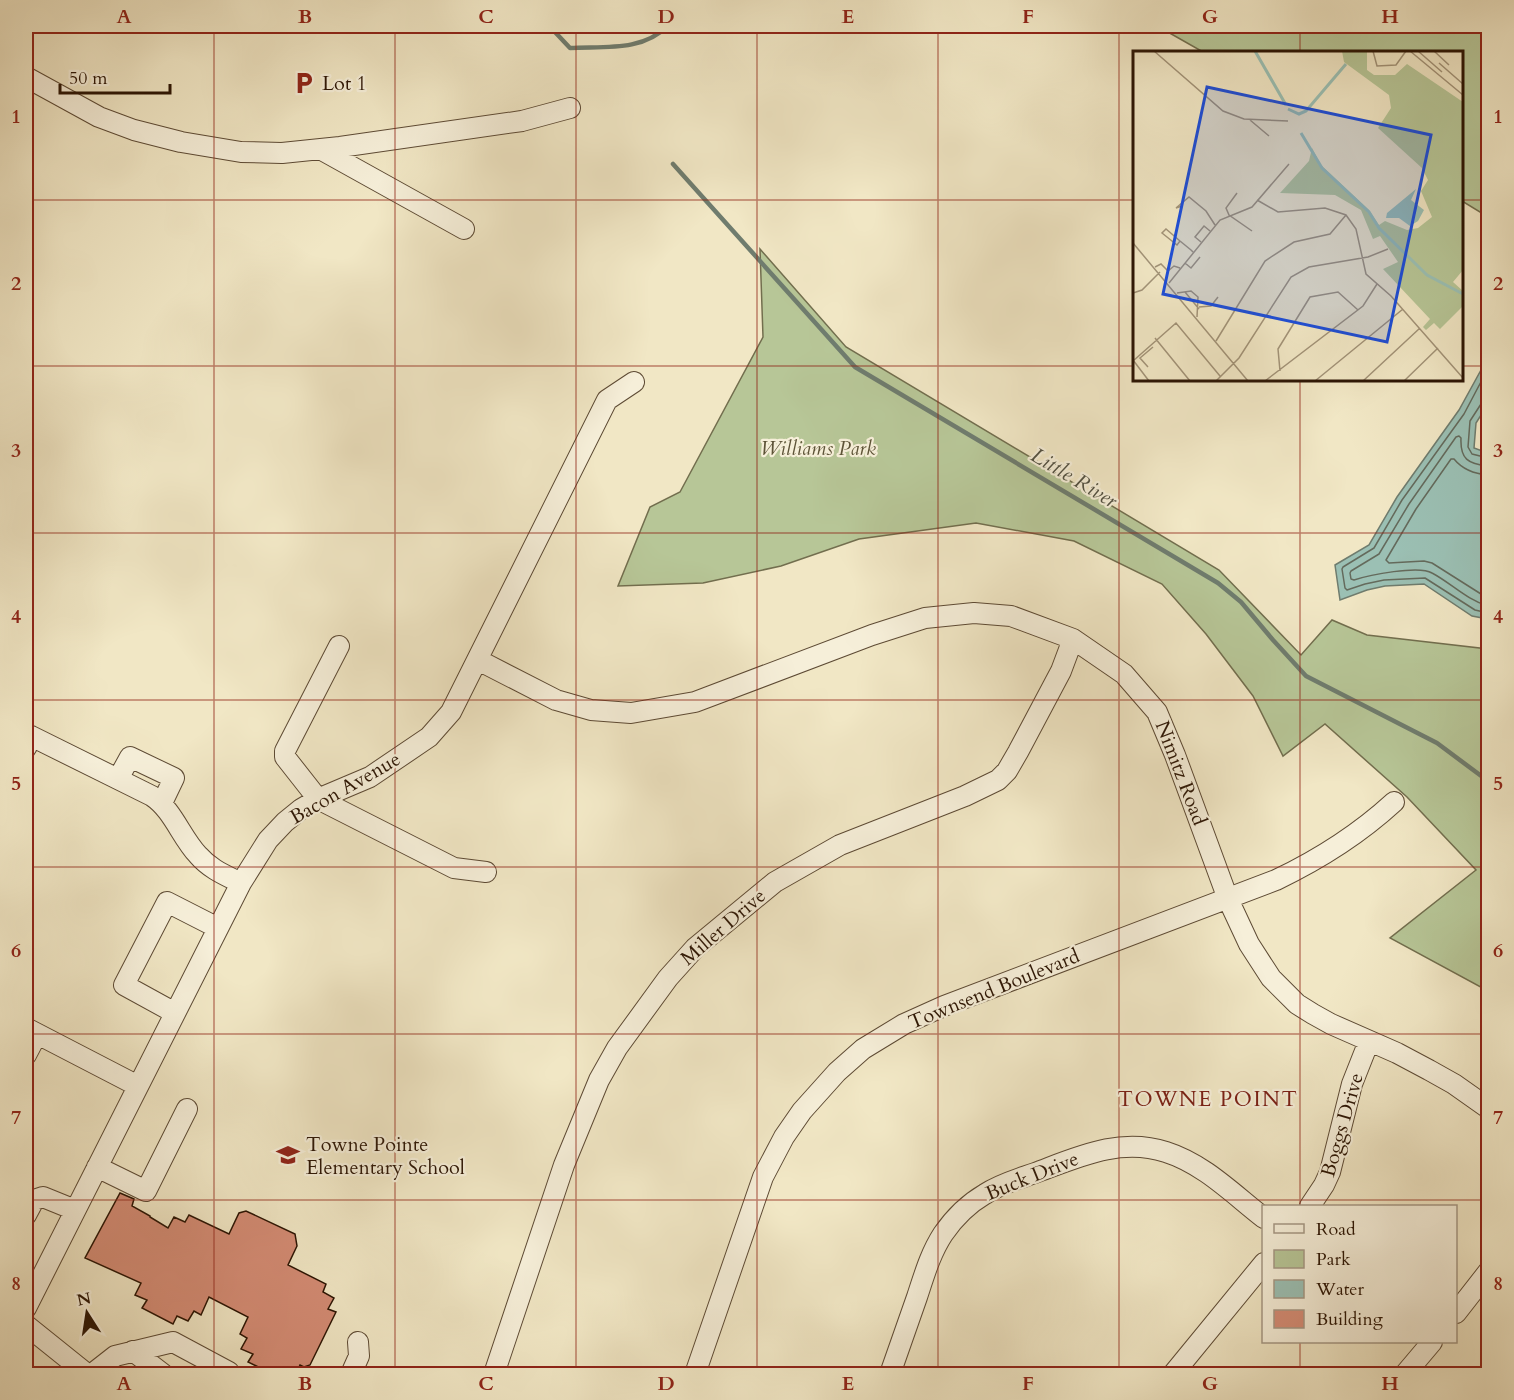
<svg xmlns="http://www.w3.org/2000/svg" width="1514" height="1400" font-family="Cardo,serif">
  <rect width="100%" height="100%" fill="#f1e7c5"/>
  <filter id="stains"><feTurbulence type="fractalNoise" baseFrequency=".00333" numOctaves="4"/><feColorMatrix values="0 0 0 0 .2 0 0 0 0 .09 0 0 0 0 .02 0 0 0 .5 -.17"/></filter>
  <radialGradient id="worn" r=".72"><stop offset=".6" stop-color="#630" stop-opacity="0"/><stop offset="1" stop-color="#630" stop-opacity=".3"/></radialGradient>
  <!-- green -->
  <path fill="#b7c697" stroke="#726e4e" stroke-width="1.5" d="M1160 26H1488V217L1462 201V52H1203L1159 27Z
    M760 249 846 347 1219 570 1301 655 1332 620 1367 635 1488 649V991L1390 938 1476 870 1407 797 1325 724 1283 756 1253 696 1206 634 1162 584 1074 541 976 523 859 539 781 566 703 583 618 586 650 507 680 492 763 337Z"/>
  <!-- water -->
  <path fill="#9bc0b4" stroke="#6f7c6e" stroke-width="1.5" d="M1481 370 1488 371V404L1476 423 1474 448 1488 453V619L1472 616 1424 584 1385 586 1367 590 1340 600 1335 565 1369 545 1397 497 1459 410Z"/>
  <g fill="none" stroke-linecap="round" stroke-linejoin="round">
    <!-- shore -->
    <path stroke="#646a5c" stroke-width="1.5" d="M1488 377 1483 378 1464 414 1402 500 1374 548 1343 567 1342 569 1345 588 1347 590 1365 584 1384 580 1425 578 1475 610 1488 613
      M1488 401 1481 404 1470 421 1468 447 1472 454 1488 458
      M1488 466C1468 464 1460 459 1461 438L1459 436 1456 437 1409 504 1379 554 1351 571 1350 573 1351 579 1354 580C1369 575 1419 565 1432 573 1451 583 1467 600 1488 606
      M1488 475C1475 474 1463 470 1454 459H1451L1416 509 1386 560 1389 563 1424 561 1432 563 1481 594 1488 596"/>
    <!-- stream -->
    <path stroke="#6f7c6e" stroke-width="4.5" d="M554 31 570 48C602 46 643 52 667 26
      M673 164 855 367 1218 583 1241 602 1273 640 1306 676 1437 743 1488 781"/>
  </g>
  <!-- building -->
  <path fill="#d48c75" stroke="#2c1504" stroke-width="1.5" d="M120 1193 134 1199 132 1206 150 1216V1217L168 1228 174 1217 185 1222 189 1215 229 1234 239 1213 246 1211 295 1234 297 1246 288 1265 326 1284 323 1292 334 1298 328 1309 336 1312 310 1365 304 1367 300 1365 296 1374 284 1370 282 1374H273L248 1362 253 1354 241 1349 247 1338 240 1334 248 1317 209 1297 201 1315 194 1311 188 1321 177 1316 173 1324 142 1308 147 1300 135 1295 141 1283 85 1258Z"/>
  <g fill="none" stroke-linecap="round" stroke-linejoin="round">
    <!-- minor casing -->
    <g stroke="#5d4a34" stroke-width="22">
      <path id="minor" d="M26 77 99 117 134 130 181 142 241 152 282 153 340 147 522 121 570 108
        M320 149 464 229
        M339 646 285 751V757L318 799 454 868 486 872
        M478 660 556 700 591 710 631 713 695 702 872 635 925 618 974 613 1011 616 1073 639 1124 674 1157 712 1175 755 1228 899 1249 944 1271 978 1297 1004 1313 1014 1331 1024 1397 1053 1429 1070 1454 1084 1488 1108
        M26 748 31 736 152 796C173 810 181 837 198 855 210 869 225 875 241 883
        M118 779 130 757 174 778 162 803
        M175 1013 124 985 167 902 218 928
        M26 1028 138 1086
        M26 1055 37 1034
        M97 1167 146 1191 187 1109
        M1310 1206 1324 1185 1330 1172 1352 1084 1369 1041
        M26 1215 34 1200 43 1197 75 1210
        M26 1308 241 883 268 840 285 822 301 809 318 799 370 777 429 737 451 712 607 400 634 382
        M1456 1313 1488 1272
        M26 1325 87 1374
        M133 1351 163 1374
        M92 1374 115 1356 173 1342 229 1372 230 1374
        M351 1374 359 1356 358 1342
        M494 1374 564 1165 599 1080 617 1048 668 978 695 948 775 882 840 845 965 796 998 780 1007 771 1018 752 1061 671 1073 639
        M695 1374 763 1177 784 1137 802 1111 837 1072 863 1049 904 1024 944 1006 1276 880C1320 859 1358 835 1394 802
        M890 1374C899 1349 908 1323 917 1297 924 1276 930 1254 943 1234 954 1218 968 1204 985 1194 1000 1184 1018 1179 1035 1173 1078 1157 1120 1137 1166 1152 1204 1164 1233 1194 1264 1218
        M1173 1374 1264 1263
        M1405 1374 1432 1342"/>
    </g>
    <!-- minor -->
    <use href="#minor" stroke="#f6efd9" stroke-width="20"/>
  </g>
  <!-- grid -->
  <path fill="none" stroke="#8f2418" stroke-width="1.5" stroke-opacity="0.55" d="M214 26V1374M395 26V1374M576 26V1374M757 26V1374M938 26V1374M1119 26V1374M1300 26V52M26 200H1134M1462 200H1488M26 366H1134M1462 366H1488M1300 380V1206M26 533H1488M26 700H1488M26 867H1488M26 1034H1488M26 1200H1488M1300 1342V1374"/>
  <!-- icons -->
  <defs>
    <g id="parking-bare" transform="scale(1.8)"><path d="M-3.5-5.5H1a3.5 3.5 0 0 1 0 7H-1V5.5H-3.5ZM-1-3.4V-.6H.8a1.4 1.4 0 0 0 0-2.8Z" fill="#8f2418" stroke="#f6efd9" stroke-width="2.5" paint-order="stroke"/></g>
    <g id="school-bare" transform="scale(1.8)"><path d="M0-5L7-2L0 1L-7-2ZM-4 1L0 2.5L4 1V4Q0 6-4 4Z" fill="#8f2418" stroke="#f6efd9" stroke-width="2.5" paint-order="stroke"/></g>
  </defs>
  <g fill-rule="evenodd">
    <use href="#parking-bare" x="304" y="83"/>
    <use href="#school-bare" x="288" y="1155"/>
  </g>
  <g text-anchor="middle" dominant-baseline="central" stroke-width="4.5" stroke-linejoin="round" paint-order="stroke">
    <!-- poi labels -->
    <g font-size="20" fill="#2c1504" stroke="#f6efd9" text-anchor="start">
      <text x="322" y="83">Lot 1</text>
      <text x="306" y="1144">Towne Pointe<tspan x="306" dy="23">Elementary School</tspan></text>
    </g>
    <!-- park labels -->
    <g font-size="20" font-style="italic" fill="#5d5337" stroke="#f6efd9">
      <text x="818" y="448">Williams Park</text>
    </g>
    <!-- street labels -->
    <g font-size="20" fill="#2c1504" stroke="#f6efd9">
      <text transform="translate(1181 773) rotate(69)">Nimitz Road</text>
      <text transform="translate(345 788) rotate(-30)">Bacon Avenue</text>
      <text transform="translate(723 927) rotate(-41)">Miller Drive</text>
      <text transform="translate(994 989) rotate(-22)">Townsend Boulevard</text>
      <text transform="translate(1342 1125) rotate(-74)">Boggs Drive</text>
      <text transform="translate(1032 1176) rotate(-22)">Buck Drive</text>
    </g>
    <!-- water labels -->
    <g font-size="21" font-style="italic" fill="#535142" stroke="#f6efd9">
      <text transform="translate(1074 478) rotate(31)">Little River</text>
    </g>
    <!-- neighbourhood labels -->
    <g font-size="21" letter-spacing="1.5" fill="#7a1f14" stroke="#f6efd9">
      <text x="1208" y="1099">TOWNE POINT</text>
    </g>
  </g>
  <!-- overview -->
  <g transform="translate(1133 51)">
    <rect width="330" height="330" fill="#f1e7c5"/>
    <path d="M209 0H234V19L241 24H262L274 13 330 51V219L320 231 330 240V255L307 278 301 272 293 279 290 276 297 268 250 218 265 211 247 185 240 188 228 159 202 144 147 142 176 110 179 97 188 114 236 159 246 174 252 170 274 179 285 177 299 166 288 140 295 129 289 117 245 77 258 57 256 44 211 11Z" fill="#b7c697"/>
    <path d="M283 138 278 149 291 159 285 170 277 175 266 167H253L254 162Z" fill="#9bc0b4"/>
    <path fill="none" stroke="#9bc0b4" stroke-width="3" d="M122 0 153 54M155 58 166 63 173 60 213 13M168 82 189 117 236 161 246 177 294 224 330 243"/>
    <path fill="none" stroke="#a29378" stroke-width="1.5" d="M21 0 90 60 111 68 155 70M240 0 244 15 263 14 273 0M277 0 330 44M285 0 309 21M301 0 316 14M306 12 330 33M117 69 136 85M104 142 93 157 96 164 119 180M124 149 145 161 192 157 213 164 223 178 233 223 258 245 330 327M49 155 43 157 56 146 73 160 82 174M47 190 44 194 29 182 33 178 47 190 58 199 60 201M68 191 62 186 71 175 77 180M0 192 115 330M52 212 58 217 67 206M22 216 28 213 35 220 41 215 47 217M36 232 87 169 119 156 156 113M52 241 66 258M0 242 9 239 27 221M44 242 58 240 65 246 64 266M66 256 78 255 85 246M22 287 57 330M83 290 132 210 161 191 197 183 213 164M0 309 16 330M0 310 43 272 87 325M15 316 7 307 20 296M147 320 145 298 177 246 205 241 225 259M83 330 106 307 158 226 176 216 235 206 255 198M132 330 230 255 244 233M182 330 270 258M230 330 287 277M271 330 305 297"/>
    <path fill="#1d4ed8" fill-opacity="0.15" stroke="#1d4ed8" stroke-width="3" d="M74 36 298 84 254 291 30 243Z"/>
    <rect width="330" height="330" fill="none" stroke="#2c1504" stroke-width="3"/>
  </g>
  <!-- margin -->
  <rect width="1514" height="1400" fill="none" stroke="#f1e7c5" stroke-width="66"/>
  <!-- legend -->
  <rect x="1262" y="1205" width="195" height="138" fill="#f6efd9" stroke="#a59884" stroke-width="1.5"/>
  <rect x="1274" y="1224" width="30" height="9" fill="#f6efd9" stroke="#a59884" stroke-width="1.5"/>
  <text x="1316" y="1235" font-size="18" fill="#2c1504">Road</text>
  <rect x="1274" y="1250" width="30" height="18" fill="#b7c697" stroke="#a59884" stroke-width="1.5"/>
  <text x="1316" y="1265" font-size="18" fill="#2c1504">Park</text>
  <rect x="1274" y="1280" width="30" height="18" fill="#9bc0b4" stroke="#a59884" stroke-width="1.5"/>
  <text x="1316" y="1295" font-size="18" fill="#2c1504">Water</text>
  <rect x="1274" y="1310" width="30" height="18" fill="#d48c75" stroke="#a59884" stroke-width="1.5"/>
  <text x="1316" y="1325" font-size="18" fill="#2c1504">Building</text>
  <!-- north arrow -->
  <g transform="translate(87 1313) rotate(348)" stroke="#f6efd9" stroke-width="4.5" paint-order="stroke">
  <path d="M0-4.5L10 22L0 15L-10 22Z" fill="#2c1504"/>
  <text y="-9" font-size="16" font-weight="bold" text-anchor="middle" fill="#2c1504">N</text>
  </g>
  <!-- scale -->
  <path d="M60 84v9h110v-9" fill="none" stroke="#2c1504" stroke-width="3"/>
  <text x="69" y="84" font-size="18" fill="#2c1504" stroke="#f6efd9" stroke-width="4.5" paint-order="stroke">50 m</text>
  <rect x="33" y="33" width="1448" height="1334" fill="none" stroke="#8f2418" stroke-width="2"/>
  <g font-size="20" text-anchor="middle" font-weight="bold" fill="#8f2418">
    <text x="124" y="23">A</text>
    <text x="305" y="23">B</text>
    <text x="486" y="23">C</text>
    <text x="666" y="23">D</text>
    <text x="848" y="23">E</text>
    <text x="1028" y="23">F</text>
    <text x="1210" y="23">G</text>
    <text x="1390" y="23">H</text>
    <text x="16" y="123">1</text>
    <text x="1498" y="123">1</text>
    <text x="16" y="290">2</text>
    <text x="1498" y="290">2</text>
    <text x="16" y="457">3</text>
    <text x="1498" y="457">3</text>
    <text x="16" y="623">4</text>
    <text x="1498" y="623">4</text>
    <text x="16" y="790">5</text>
    <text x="1498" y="790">5</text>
    <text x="16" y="957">6</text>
    <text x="1498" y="957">6</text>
    <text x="16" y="1124">7</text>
    <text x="1498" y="1124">7</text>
    <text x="16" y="1290">8</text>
    <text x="1498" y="1290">8</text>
    <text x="124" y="1390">A</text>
    <text x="305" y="1390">B</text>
    <text x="486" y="1390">C</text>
    <text x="666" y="1390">D</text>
    <text x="848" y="1390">E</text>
    <text x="1028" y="1390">F</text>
    <text x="1210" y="1390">G</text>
    <text x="1390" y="1390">H</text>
  </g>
  <rect width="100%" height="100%" filter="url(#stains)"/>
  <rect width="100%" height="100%" fill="url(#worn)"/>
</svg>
